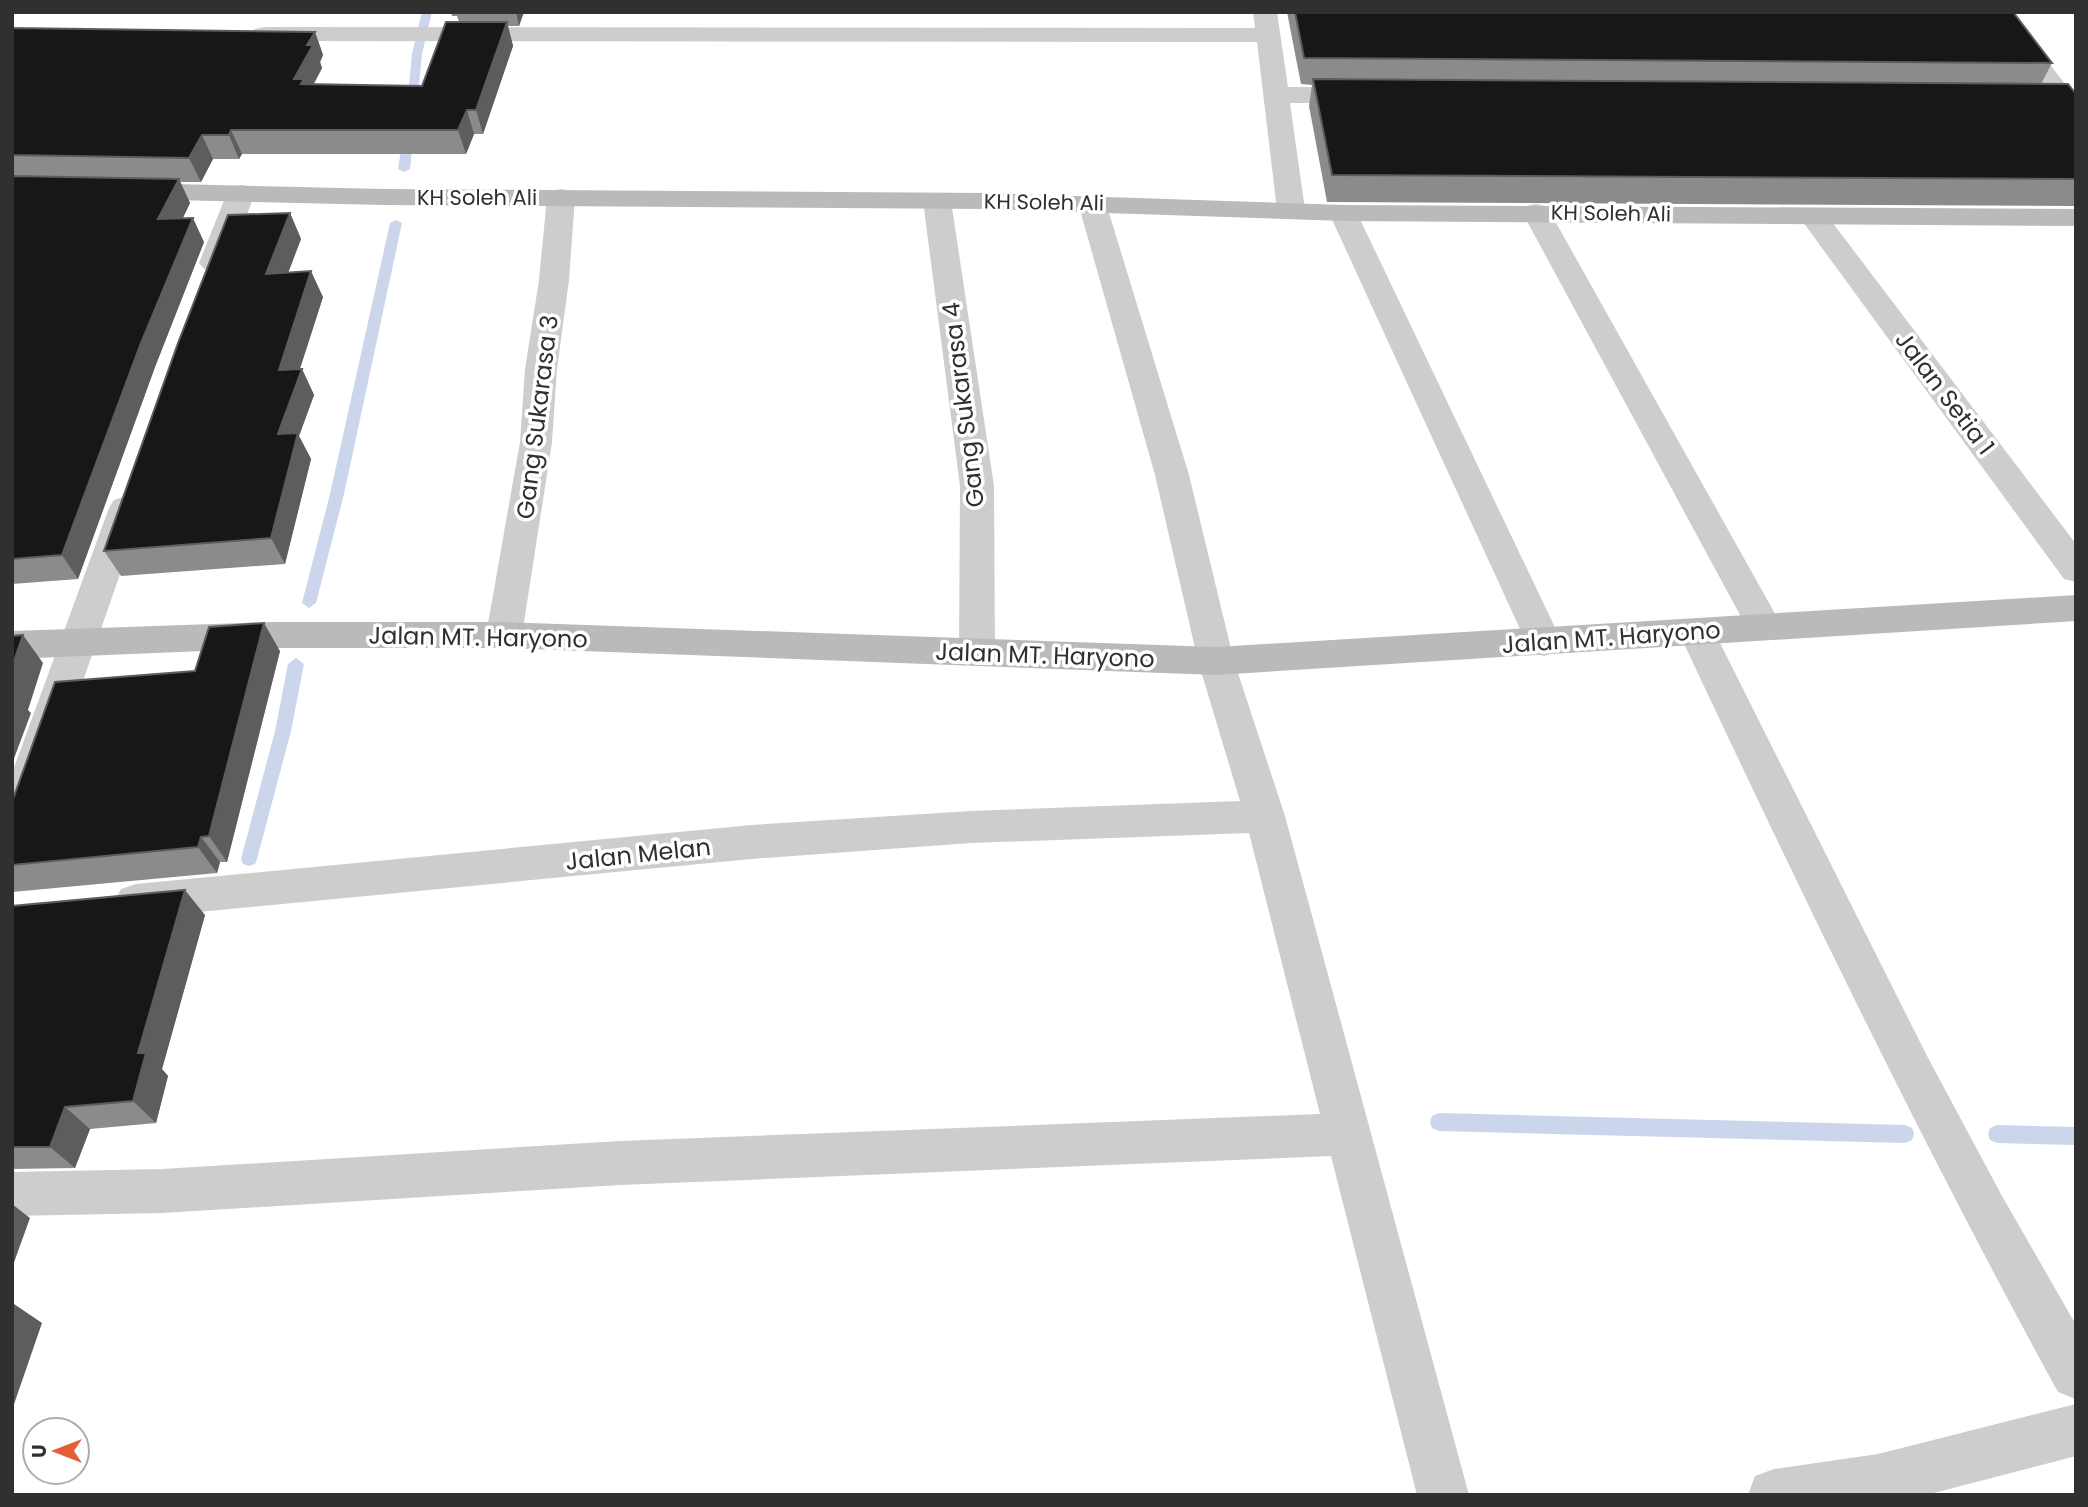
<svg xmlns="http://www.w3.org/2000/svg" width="2088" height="1507" font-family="Poppins,sans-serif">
  <rect width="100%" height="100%" fill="#fff"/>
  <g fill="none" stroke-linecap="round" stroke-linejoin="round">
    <!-- stream -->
    <path fill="#cbd5ec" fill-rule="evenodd" d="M422 12H432L422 54 417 106 412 109 407 106 412 54Z
      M409 129 414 132 410 169 404 172 398 169 404 132Z
      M396 220 402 223 344 494 316 603 309 608 302 603 330 494 390 223Z
      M296 658 304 664 291 731 257 859 255 864 249 866 243 864 241 859 275 731 288 664Z
      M1439 1113 1905 1125 1912 1128 1914 1134 1912 1140 1905 1143 1439 1131 1432 1128 1430 1122 1432 1116Z
      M1997 1125 2076 1127V1145L1997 1143 1990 1140 1988 1134 1990 1128Z"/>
    <!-- street -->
    <path fill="#cdcdcd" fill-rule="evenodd" d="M1253 12H1277L1288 87H1363L1372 89 1376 95 1372 101 1363 103H1290L1305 210 1301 216 1291 218 1281 216 1277 210 1257 42 264 41 255 39 252 34 255 29 264 27 1255 28Z
      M1984 12H2009L2076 98V124L2067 122Z
      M241 185 251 187 255 193 229 263 224 269 214 272 204 269 199 263 227 193 231 187Z
      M561 189 571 191 575 197 569 280 557 369 552 442 522 635 517 645 504 648 491 645 486 635 520 442 525 369 539 280 547 197 551 191Z
      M937 193 947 195 951 201 994 486 995 652 990 662 977 666 964 662 959 652 960 486 923 201 927 195Z
      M1092 195 1102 197 1106 203 1189 475 1234 661 1285 816 1469 1495H1417L1331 1156 620 1185 162 1213 12 1216V1172L162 1169 620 1141 1320 1114 1249 833 971 843 752 859 136 918 121 913 115 901 121 889 136 884 752 825 971 811 1240 801 1198 661 1155 475 1078 203 1082 197Z
      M1536 204 1546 206 1550 212 1782 626 1777 635 1764 639 1751 635 1746 626 1522 212 1526 206Z
      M1343 205 1353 207 1357 213 1562 642 1557 652 1544 656 1531 652 1526 642 1329 213 1333 207Z
      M1813 208 1823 210 2076 544V582L2064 579 1803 222 1799 216 1803 210Z
      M126 496 138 500 143 508 32 828 26 840 12 844V773L109 508 114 500Z
      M1697 620 1710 624 1715 633 1926 1054 2002 1196 2076 1325V1399L2058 1392C1922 1144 1799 889 1679 633L1684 624Z
      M2076 1404V1456L1926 1495H1748L1755 1476 1774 1469 1878 1454Z"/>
    <!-- secondary -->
    <path fill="#bababa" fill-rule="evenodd" d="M132 183 384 189 988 193 1343 205 2076 209V226L1343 221 988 209 384 205 132 199 122 197 118 191 122 185Z
      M2076 595V621L1216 675 504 648H274L12 659V631L274 622H504L1216 647Z"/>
  </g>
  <!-- wall -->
  <path fill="#8b8b8b" d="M451 12H524L519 26H508L513 46 483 134H474L466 154H242L239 159H213L201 182H180L190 203 183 218 204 242 155 367 78 579 12 584V28L315 32 323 55 320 62 322 68 314 84 422 86 459 22 457 16H452Z
    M1287 12H2013L2052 63 2041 84 2076 94V206L1327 202 1309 106 1312 85 1301 84Z
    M290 213 301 239 288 272 323 297 300 369H302L314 395 299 436 311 459 285 564 121 576 104 551Z
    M280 651 227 862H220L217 873 12 892V802L195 671Z
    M12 906 205 915 162 1069 168 1076 156 1123 90 1129 75 1168 12 1169Z"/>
  <!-- shaded-wall -->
  <path fill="#5d5d5d" d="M516 12H524L519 26Z
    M507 22 513 46 483 134 476 110Z
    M315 32 323 55 320 62 322 68 309 92 294 79 307 45Z
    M467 110 474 134 466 154 458 130Z
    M231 130 242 154 239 159 229 135Z
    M202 135 213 159 201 182 189 158Z
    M179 179 190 203 170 244 158 219Z
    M290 213 301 239 278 300 266 274Z
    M193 218 204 242 155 367 78 579 62 555 141 343Z
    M311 271 323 297 291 396 279 370Z
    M302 369 314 395 299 436 311 459 285 564 271 538 278 434Z
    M264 623 280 651 227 862 209 836Z
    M23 635 43 663 28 710 31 713 12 764V667Z
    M201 837 220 862 217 873 198 847Z
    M185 890 205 915 162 1069 168 1076 156 1123 133 1101 138 1053Z
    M65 1107 90 1129 75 1168 50 1147Z
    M12 1204 30 1218 12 1268Z
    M14 1304 42 1323 12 1410V1309Z"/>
  <!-- building -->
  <path fill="#171717" stroke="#5d5d5d" stroke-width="2" d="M1295 12H2013L2052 63 1304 58Z
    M446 22H507L476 110H467L458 130H231L229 135H202L189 158 12 155V28L315 32 307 45H313L294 79H304L301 84 422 86Z
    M1313 79 2068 84 2076 94V179L1332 175Z
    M12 176 179 179 158 219 193 218 141 343 62 555 12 559Z
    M290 213 266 274 311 271 279 370 302 369 278 434 298 433 271 538 104 551 178 343 228 215Z
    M264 623 209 836 201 837 198 847 12 865V802L55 682 195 671 209 627Z
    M23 635 12 667V636Z
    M185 890 138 1053H146L133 1101 65 1107 50 1147H12V906Z"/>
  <g text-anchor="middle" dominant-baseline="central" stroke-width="7" stroke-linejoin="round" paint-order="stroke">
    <!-- far-street labels -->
    <g font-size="21" fill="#303030" stroke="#fff">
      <text x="477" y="197">KH Soleh Ali</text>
      <text transform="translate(1044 202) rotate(1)">KH Soleh Ali</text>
      <text transform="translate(1611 213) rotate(1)">KH Soleh Ali</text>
    </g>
    <!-- street labels -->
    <g font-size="24" fill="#303030" stroke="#fff">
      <text transform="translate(1945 393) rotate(53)">Jalan Setia 1</text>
      <text transform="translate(963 405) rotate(-97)">Gang Sukarasa 4</text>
      <text transform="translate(537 417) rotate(-83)">Gang Sukarasa 3</text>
      <text transform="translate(478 637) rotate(1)">Jalan MT. Haryono</text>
      <text transform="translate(1611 637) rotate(-4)">Jalan MT. Haryono</text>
      <text transform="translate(1045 655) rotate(2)">Jalan MT. Haryono</text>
      <text transform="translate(638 854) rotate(-6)">Jalan Melan</text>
    </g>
  </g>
  <!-- border -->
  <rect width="2088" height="1507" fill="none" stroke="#303030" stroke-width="28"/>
  <!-- north arrow -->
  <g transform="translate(56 1451) rotate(270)"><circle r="33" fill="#ffffff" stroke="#acacac" stroke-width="2"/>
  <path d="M0-5L12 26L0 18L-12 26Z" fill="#e25f37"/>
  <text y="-10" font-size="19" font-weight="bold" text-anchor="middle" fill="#303030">U</text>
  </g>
</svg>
